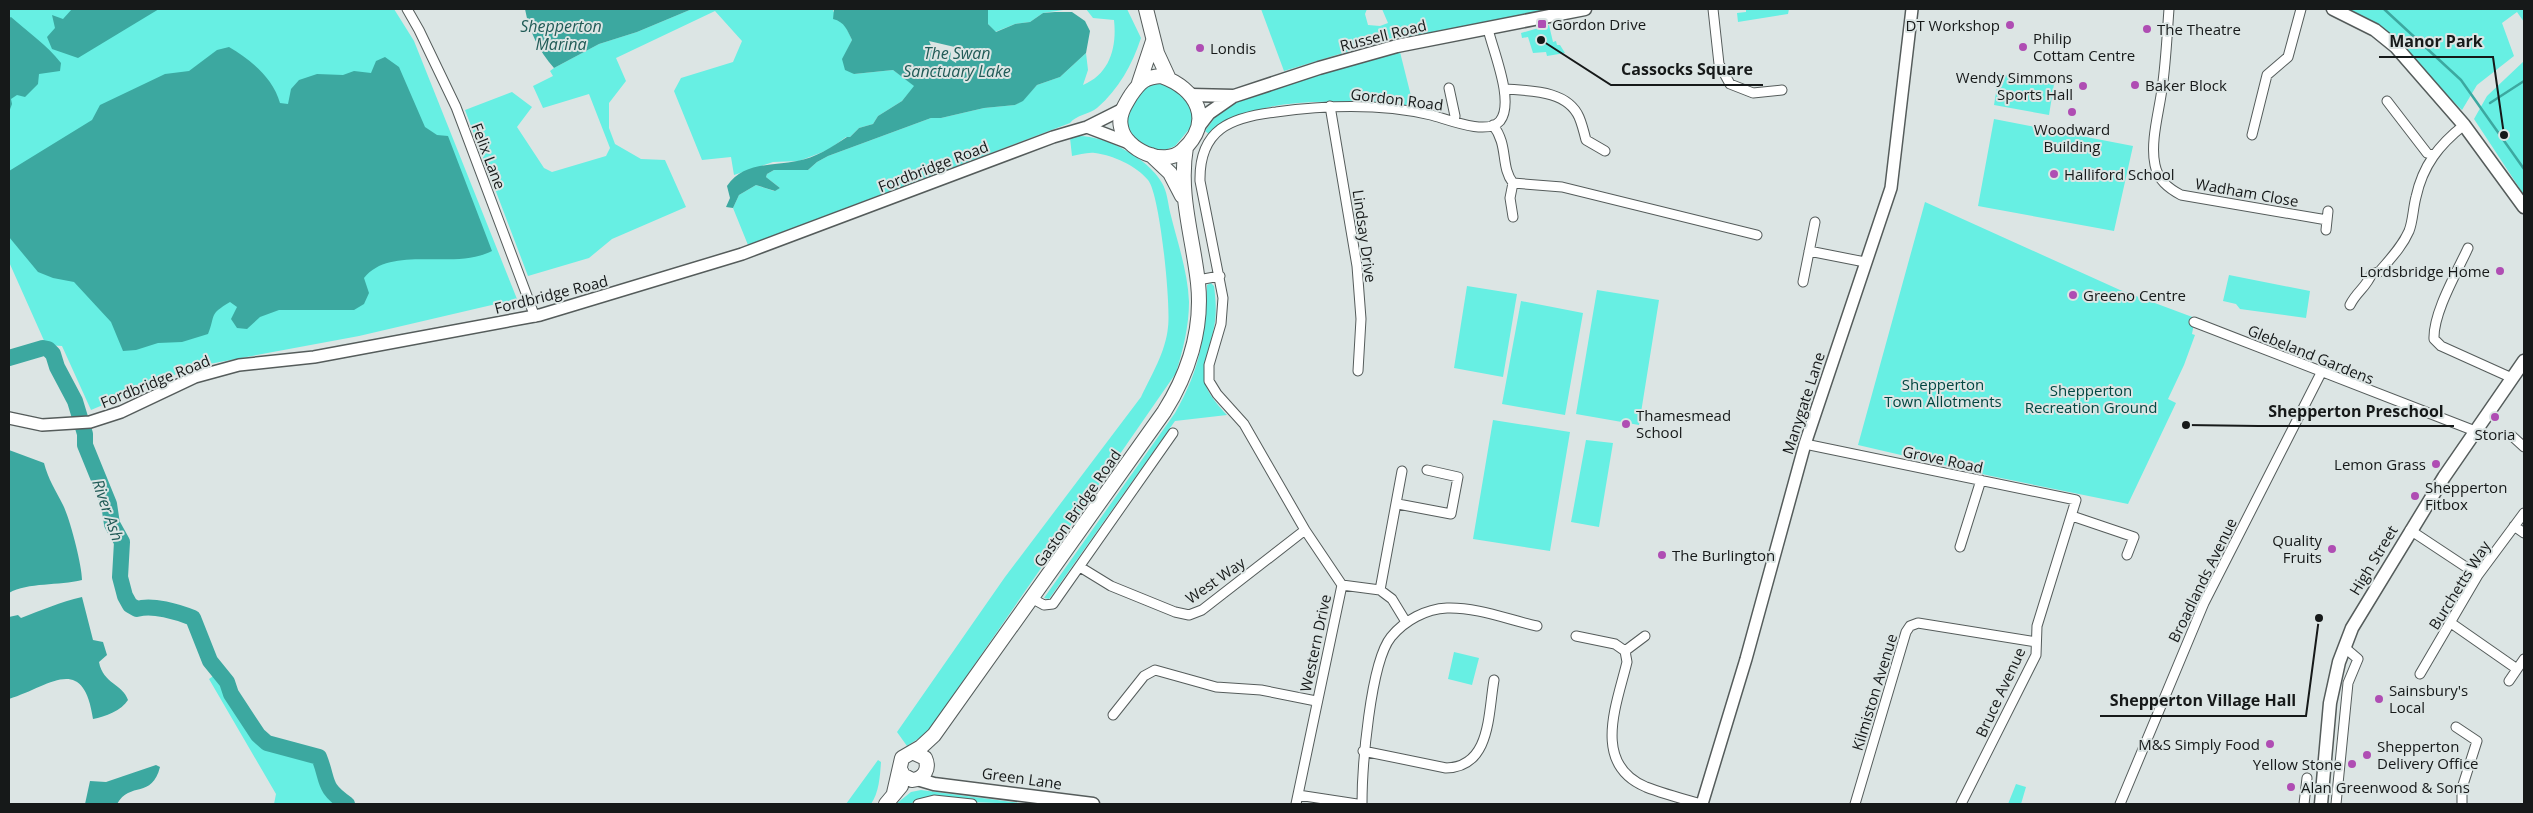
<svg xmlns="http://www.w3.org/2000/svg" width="2533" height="813" font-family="'Open Sans',sans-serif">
  <rect width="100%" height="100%" fill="#dce5e4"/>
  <!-- green -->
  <path fill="#67efe3" d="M9 9H394L414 41 517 299 359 336 193 367 91 410 62 346 46 345 9 262Z
    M692 9H834L833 11 846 27 852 40 843 59 854 74 893 70 915 86 902 101 878 116 873 124 859 128 850 137H846L828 150 799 161 773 162 734 175 731 157 702 160 674 91 681 78 733 62 742 41 715 11 616 58 626 81 609 103V128L615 144 641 159 665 160 686 207 612 239 589 258 528 276 465 110 512 92 532 107 517 127 544 168 552 172 606 156 610 148 589 94 543 108 533 86 553 76 550 71 554 68 599 44 637 32Z
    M988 9H1070L1043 13 1030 22 1015 24 995 32 988 24Z
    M1086 9H1127L1141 38C1132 65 1119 89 1097 108 1090 114 1076 115 1070 123L748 245 733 208 739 195 756 185 774 191 780 188 766 177 767 174 774 170H808L817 162 828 156 931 118H941L984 108 1015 105 1023 100 1037 85 1060 77 1086 53 1088 70 1083 85C1110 74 1117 47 1114 20L1093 18Z
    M1261 9H1367L1365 14 1368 25 1380 26 1388 23 1382 9H1560L1412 36 1402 35 1284 71Z
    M1746 9H1789L1788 14 1738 22 1737 13 1746 12Z
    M2333 9H2524V22L2517 12 2502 23 2514 56 2477 85 2462 110 2396 47Z
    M1549 25 1553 42 1556 41 1557 45H1560L1565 53 1547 56 1546 52 1533 53 1528 37 1522 38 1521 33Z
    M1400 52 1414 108C1351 101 1261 91 1209 134L1205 131 1221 109 1242 100 1285 83Z
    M2524 61V195L2474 119 2487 96Z
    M1999 74 2054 84 2049 115 1994 105Z
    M1149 81 1168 84 1190 103 1193 118 1191 127 1175 146 1163 151 1151 149 1129 135C1121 106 1132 103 1149 81Z
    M1994 119 2133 146 2114 231 1978 206Z
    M1079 136C1106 136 1148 158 1162 183 1167 191 1168 203 1170 212 1177 241 1188 272 1189 302 1189 326 1183 350 1176 373L927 733 907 746 897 732 1005 577 1141 397C1151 376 1166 351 1168 327 1171 305 1160 194 1148 180 1137 166 1112 155 1095 153 1087 152 1079 155 1072 156L1070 138Z
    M1925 202 2120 290 2195 318 2192 334 2195 335 2184 365 2168 399 2176 403 2128 504 1991 476 1858 445Z
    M2229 275 2310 291 2306 318 2240 309 2236 304 2223 301Z
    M1211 283 1214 286C1216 301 1217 317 1213 332 1204 374 1194 380 1227 415L1175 421 1049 599 1044 598 1175 413C1201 368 1205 336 1207 285Z
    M1467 286 1517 294 1503 377 1454 368Z
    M1597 290 1659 300 1639 425 1576 414Z
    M1521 301 1583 313 1565 415 1502 404Z
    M1493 420 1570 432 1550 551 1473 539Z
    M1586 440 1613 443 1599 527 1571 522Z
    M1454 652 1479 658 1472 685 1448 679Z
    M219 672 227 682 231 695 258 735 267 743 319 757C329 782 322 787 347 804H274L276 794 209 679Z
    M878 760 881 762C880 776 879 793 871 804H846Z
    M2016 784 2026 787 2021 804H2008Z
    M921 790 1028 804 917 800 910 804H896L911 792Z"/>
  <!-- water -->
  <path fill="#3ca8a0" d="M72 9H159L78 58 52 49 47 37 55 28 52 15 63 19Z
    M525 9H692L637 32 599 44 554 68C539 51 529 31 525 9Z
    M834 9H988V24L996 32 1015 24 1030 22 1043 13 1055 12H1072L1085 21 1090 31 1086 53 1060 77 1037 85 1023 101 1015 105 984 108 941 118H931L828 156 817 162 808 170H774L767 174 766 177 780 188 775 191 756 185 739 195 733 208 726 207 730 198 727 186C743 162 771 166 797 161 815 158 832 147 847 137H850L859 128 873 124 878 116 902 101 914 86 893 70 854 74 845 70 842 59 852 40C847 30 845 22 833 19Z
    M11 17C28 32 47 45 61 63L60 71 39 74 38 84 25 97 17 95 11 99 12 104 9 112V18Z
    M229 47C251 60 273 78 280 103L288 104 291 89 299 80 317 74 343 75 354 71 371 73 376 61 385 57 399 67 425 127 437 135 448 136 492 251C454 271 391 244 364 278L369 293 364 304 354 310H279L260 317 247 329 237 328 231 319 237 307 230 302C208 315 216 315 208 334L182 342 158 343 136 350 123 351 111 322 74 282 53 278 38 272 9 237V171L92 120 100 105 165 74 189 71 217 50Z
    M9 450 44 463C48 479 56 491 63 505 70 519 82 565 82 580 59 586 28 582 9 593Z
    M82 597 93 640 103 642 107 655 99 662C103 684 123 684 128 700 122 710 105 717 93 719 83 652 49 687 9 699V617L18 615 21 618C42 610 60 602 82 597Z
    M156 765 160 767C152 799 130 781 117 804H85L90 781 106 782Z"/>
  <!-- pier -->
  <path fill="#dce5e4" d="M929 41 959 48 956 63 950 59 951 51 947 62 938 60 940 53 934 52 931 58 933 50Z"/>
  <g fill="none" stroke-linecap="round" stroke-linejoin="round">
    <!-- stream -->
    <path stroke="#3ca8a0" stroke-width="2.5" d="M2384 9 2461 80 2524 169
      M2490 103 2524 81"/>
    <!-- river -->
    <path stroke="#3ca8a0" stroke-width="16" d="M9 358 43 348 48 349 53 354 57 367 75 401 85 434V445L109 504 112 524 122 542 120 577 125 596 130 605 137 609C152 604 178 612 193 618L210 661 227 682 231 694 258 735 267 743 319 757C329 782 322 787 347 804"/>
    <!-- minor casing -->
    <g stroke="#555c5b" stroke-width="11">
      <path id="minor" d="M407 9 419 30 456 107 535 317
        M1713 9 1719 64 1730 84 1753 93 1782 90
        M2169 9C2167 35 2166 62 2162 89 2159 112 2150 142 2155 165 2158 180 2168 188 2181 195L2327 220
        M1449 88 1455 116 1454 121
        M1505 89C1530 91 1567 90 1579 117 1582 124 1584 132 1586 140L1605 151
        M2387 101 2427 153 2433 155
        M1330 106 1357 266 1361 319 1358 371
        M1493 125C1509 146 1500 166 1513 183L1562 187 1757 235
        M2252 135 2267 75 2288 57 2301 9
        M1513 217 1510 198 1513 183
        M2326 230 2328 211
        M2468 248C2457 272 2433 313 2434 339L2441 346 2512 378
        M1809 251 1865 262
        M1198 280 1220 276
        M1803 282 1815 222
        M2350 305C2357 291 2366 288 2372 273L2379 272C2390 259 2402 247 2409 231 2413 221 2413 208 2416 197 2423 165 2439 145 2464 125
        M2194 322 2475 431
        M2512 436 2524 447
        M1805 444 2076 500 2037 626 2036 655 1961 804
        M1398 504 1451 514 1458 477 1427 470
        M2072 516 2134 537 2127 555
        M2514 526 2524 533
        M2410 530 2478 575
        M1960 547 1981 480
        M1080 567 1111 586 1175 612 1189 615 1202 610 1305 530
        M1342 585 1380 590 1402 471
        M1380 590 1392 599 1406 622
        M1033 599 1044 605 1053 604 1173 433
        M2451 623 2517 669
        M1576 636 1615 644 1625 651 1627 662C1617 704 1591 764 1646 787 1664 794 1683 799 1701 804
        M1625 651 1645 636
        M2420 674 2478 575 2524 513
        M2509 681 2524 659
        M1113 715 1144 676 1155 670 1216 687 1261 690 1316 701
        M2456 727 2477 741 2462 788V804
        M1363 751 1446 768C1491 767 1488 714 1494 680
        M1298 795 1357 804
        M918 804 934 800 972 804
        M1296 804 1342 585 1305 530 1244 424 1217 394 1209 381V365L1221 324 1223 298 1200 181C1199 129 1231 117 1276 112 1327 105 1380 103 1431 115 1447 119 1487 136 1500 121 1515 102 1493 51 1488 29
        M1362 804C1362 769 1370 663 1391 637 1405 620 1426 609 1447 608 1477 607 1509 620 1537 626
        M1855 804 1906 632 1910 626 1918 623 2036 642
        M2120 804 2204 603 2321 373
        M2304 804 2307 778
        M2336 804 2348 683 2358 659 2344 647"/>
    </g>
    <!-- tertiary casing -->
    <g stroke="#555c5b" stroke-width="14">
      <path id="tertiary" d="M1087 127 1129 143
        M9 418 42 425 90 422 121 412 195 377 239 365 314 357 540 315 742 254 1053 137 1087 127 1123 109
        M1702 804 1746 659 1805 444 1891 188 1912 9"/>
    </g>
    <!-- secondary casing -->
    <g stroke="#555c5b" stroke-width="15">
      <path id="secondary" d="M2333 9 2375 30 2396 47 2464 125 2524 207
        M1191 95 1234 96 1319 68 1397 46 1585 9
        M1199 126 1209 113 1232 97
        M917 779 934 784 1093 804
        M2321 804 2330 703 2339 662 2352 628 2444 477 2524 361"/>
    </g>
    <!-- primary casing -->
    <g stroke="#555c5b" stroke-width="16">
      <path id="primary" d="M1146 9 1157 53 1169 79
        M1161 76C1197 89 1215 121 1182 151 1164 167 1125 150 1121 127 1118 115 1125 105 1131 95 1140 82 1145 77 1161 76Z
        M1139 83 1153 41
        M1151 155 1170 173 1182 196
        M900 769 903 775 912 780C924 779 930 769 925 758L912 752
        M894 793 902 758 921 747 934 735 1164 412C1188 374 1203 329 1198 283 1193 237 1178 194 1186 147
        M886 804 901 786"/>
    </g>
    <!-- minor -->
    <use href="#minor" stroke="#fff" stroke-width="9"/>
    <!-- tertiary -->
    <use href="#tertiary" stroke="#fff" stroke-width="11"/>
    <!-- secondary -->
    <use href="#secondary" stroke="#fff" stroke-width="12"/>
    <!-- primary -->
    <use href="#primary" stroke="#fff" stroke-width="14"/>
  </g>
  <!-- markers -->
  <g fill="#af4db3" stroke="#dce5e4" stroke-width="2">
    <rect x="1537" y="19" width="10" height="10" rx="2.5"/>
    <circle cx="2010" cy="25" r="5"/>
    <circle cx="2147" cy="29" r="5"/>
    <circle cx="2023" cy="47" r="5"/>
    <circle cx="1200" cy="48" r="5"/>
    <circle cx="2135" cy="85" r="5"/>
    <circle cx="2083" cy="86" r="5"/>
    <circle cx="2072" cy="112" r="5"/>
    <circle cx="2054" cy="174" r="5"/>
    <circle cx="2500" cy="271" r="5"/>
    <circle cx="2073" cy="295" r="5"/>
    <circle cx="2495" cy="417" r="5"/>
    <circle cx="1626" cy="424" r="5"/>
    <circle cx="2436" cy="464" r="5"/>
    <circle cx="2415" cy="496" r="5"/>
    <circle cx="2332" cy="549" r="5"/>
    <circle cx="1662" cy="555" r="5"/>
    <circle cx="2379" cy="699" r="5"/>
    <circle cx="2270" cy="744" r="5"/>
    <circle cx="2367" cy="755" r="5"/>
    <circle cx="2352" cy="764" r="5"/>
    <circle cx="2291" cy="787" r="5"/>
  </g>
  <g text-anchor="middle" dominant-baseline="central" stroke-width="4" stroke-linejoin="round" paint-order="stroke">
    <!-- poi labels -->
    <g font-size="15" fill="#161919" stroke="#dce5e4" text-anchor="start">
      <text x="1552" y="24">Gordon Drive</text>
      <text x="2000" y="25" text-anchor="end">DT Workshop</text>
      <text x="2157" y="29">The Theatre</text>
      <text x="2033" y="38">Philip<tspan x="2033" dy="17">Cottam Centre</tspan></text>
      <text x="1210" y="48">Londis</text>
      <text x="2073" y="77" text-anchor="end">Wendy Simmons<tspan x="2073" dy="17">Sports Hall</tspan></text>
      <text x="2145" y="85">Baker Block</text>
      <text x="2072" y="129" text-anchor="middle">Woodward<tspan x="2072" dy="17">Building</tspan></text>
      <text x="2064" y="174">Halliford School</text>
      <text x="2490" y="271" text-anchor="end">Lordsbridge Home</text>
      <text x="2083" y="295">Greeno Centre</text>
      <text x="1636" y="415">Thamesmead<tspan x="1636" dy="17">School</tspan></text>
      <text x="2495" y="434" text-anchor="middle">Storia</text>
      <text x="2426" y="464" text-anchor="end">Lemon Grass</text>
      <text x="2425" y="487">Shepperton<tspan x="2425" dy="17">Fitbox</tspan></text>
      <text x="2322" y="540" text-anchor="end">Quality<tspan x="2322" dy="17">Fruits</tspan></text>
      <text x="1672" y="555">The Burlington</text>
      <text x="2389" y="690">Sainsbury's<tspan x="2389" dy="17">Local</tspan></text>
      <text x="2260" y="744" text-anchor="end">M&amp;S Simply Food</text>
      <text x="2377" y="746">Shepperton<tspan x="2377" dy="17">Delivery Office</tspan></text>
      <text x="2342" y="764" text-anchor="end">Yellow Stone</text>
      <text x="2301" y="787">Alan Greenwood &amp; Sons</text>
    </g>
    <!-- street labels -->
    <g font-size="15" fill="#161919" stroke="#dce5e4">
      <text transform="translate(1383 35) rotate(-14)">Russell Road</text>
      <text transform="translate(1397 99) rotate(7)">Gordon Road</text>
      <text transform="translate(489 156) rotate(69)">Felix Lane</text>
      <text transform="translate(933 166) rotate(-21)">Fordbridge Road</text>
      <text transform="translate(2247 192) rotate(10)">Wadham Close</text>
      <text transform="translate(1365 236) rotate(82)">Lindsay Drive</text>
      <text transform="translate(551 294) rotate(-14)">Fordbridge Road</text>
      <text transform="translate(2311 354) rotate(22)">Glebeland Gardens</text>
      <text transform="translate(155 381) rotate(-22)">Fordbridge Road</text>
      <text transform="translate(1803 403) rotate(-72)">Manygate Lane</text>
      <text transform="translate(1943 459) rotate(12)">Grove Road</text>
      <text transform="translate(1077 508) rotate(-55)">Gaston Bridge Road</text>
      <text transform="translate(2373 560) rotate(-59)">High Street</text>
      <text transform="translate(1215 580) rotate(-35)">West Way</text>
      <text transform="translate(2202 580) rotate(-64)">Broadlands Avenue</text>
      <text transform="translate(2459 585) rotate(-58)">Burchetts Way</text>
      <text transform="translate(1315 643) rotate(-78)">Western Drive</text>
      <text transform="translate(1874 692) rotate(-73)">Kilmiston Avenue</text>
      <text transform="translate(2000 692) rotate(-65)">Bruce Avenue</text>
      <text transform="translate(1022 778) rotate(8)">Green Lane</text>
    </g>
    <!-- park labels -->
    <g font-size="15" fill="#024641" stroke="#dce5e4">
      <text x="1943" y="384">Shepperton<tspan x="1943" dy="17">Town Allotments</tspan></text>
      <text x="2091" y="390">Shepperton<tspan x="2091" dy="17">Recreation Ground</tspan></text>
    </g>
    <!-- water labels -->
    <g font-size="16" font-style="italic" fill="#215b57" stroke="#dce5e4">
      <text x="561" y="26">Shepperton<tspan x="561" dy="18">Marina</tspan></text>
      <text x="957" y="53">The Swan<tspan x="957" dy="18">Sanctuary Lake</tspan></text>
      <text transform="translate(108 510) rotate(71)">River Ash</text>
    </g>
  </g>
  <!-- callouts -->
  <path fill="none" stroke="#161919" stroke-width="2" d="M2504 135L2493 57H2379M1541 40L1611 85H1763M2186 425L2258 426H2454M2319 618L2306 716H2100"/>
  <g fill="#161919" stroke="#dce5e4" stroke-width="2">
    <circle cx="2504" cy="135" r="5"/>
    <circle cx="1541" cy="40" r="5"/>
    <circle cx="2186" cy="425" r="5"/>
    <circle cx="2319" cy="618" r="5"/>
  </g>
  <g font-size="16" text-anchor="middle" font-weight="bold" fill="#161919" stroke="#dce5e4" stroke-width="4" stroke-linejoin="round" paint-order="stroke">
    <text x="2436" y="47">Manor Park</text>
    <text x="1687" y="75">Cassocks Square</text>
    <text x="2356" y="417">Shepperton Preschool</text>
    <text x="2203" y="706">Shepperton Village Hall</text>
  </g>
  <!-- border -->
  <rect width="2533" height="813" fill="none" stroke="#161919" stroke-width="20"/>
</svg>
